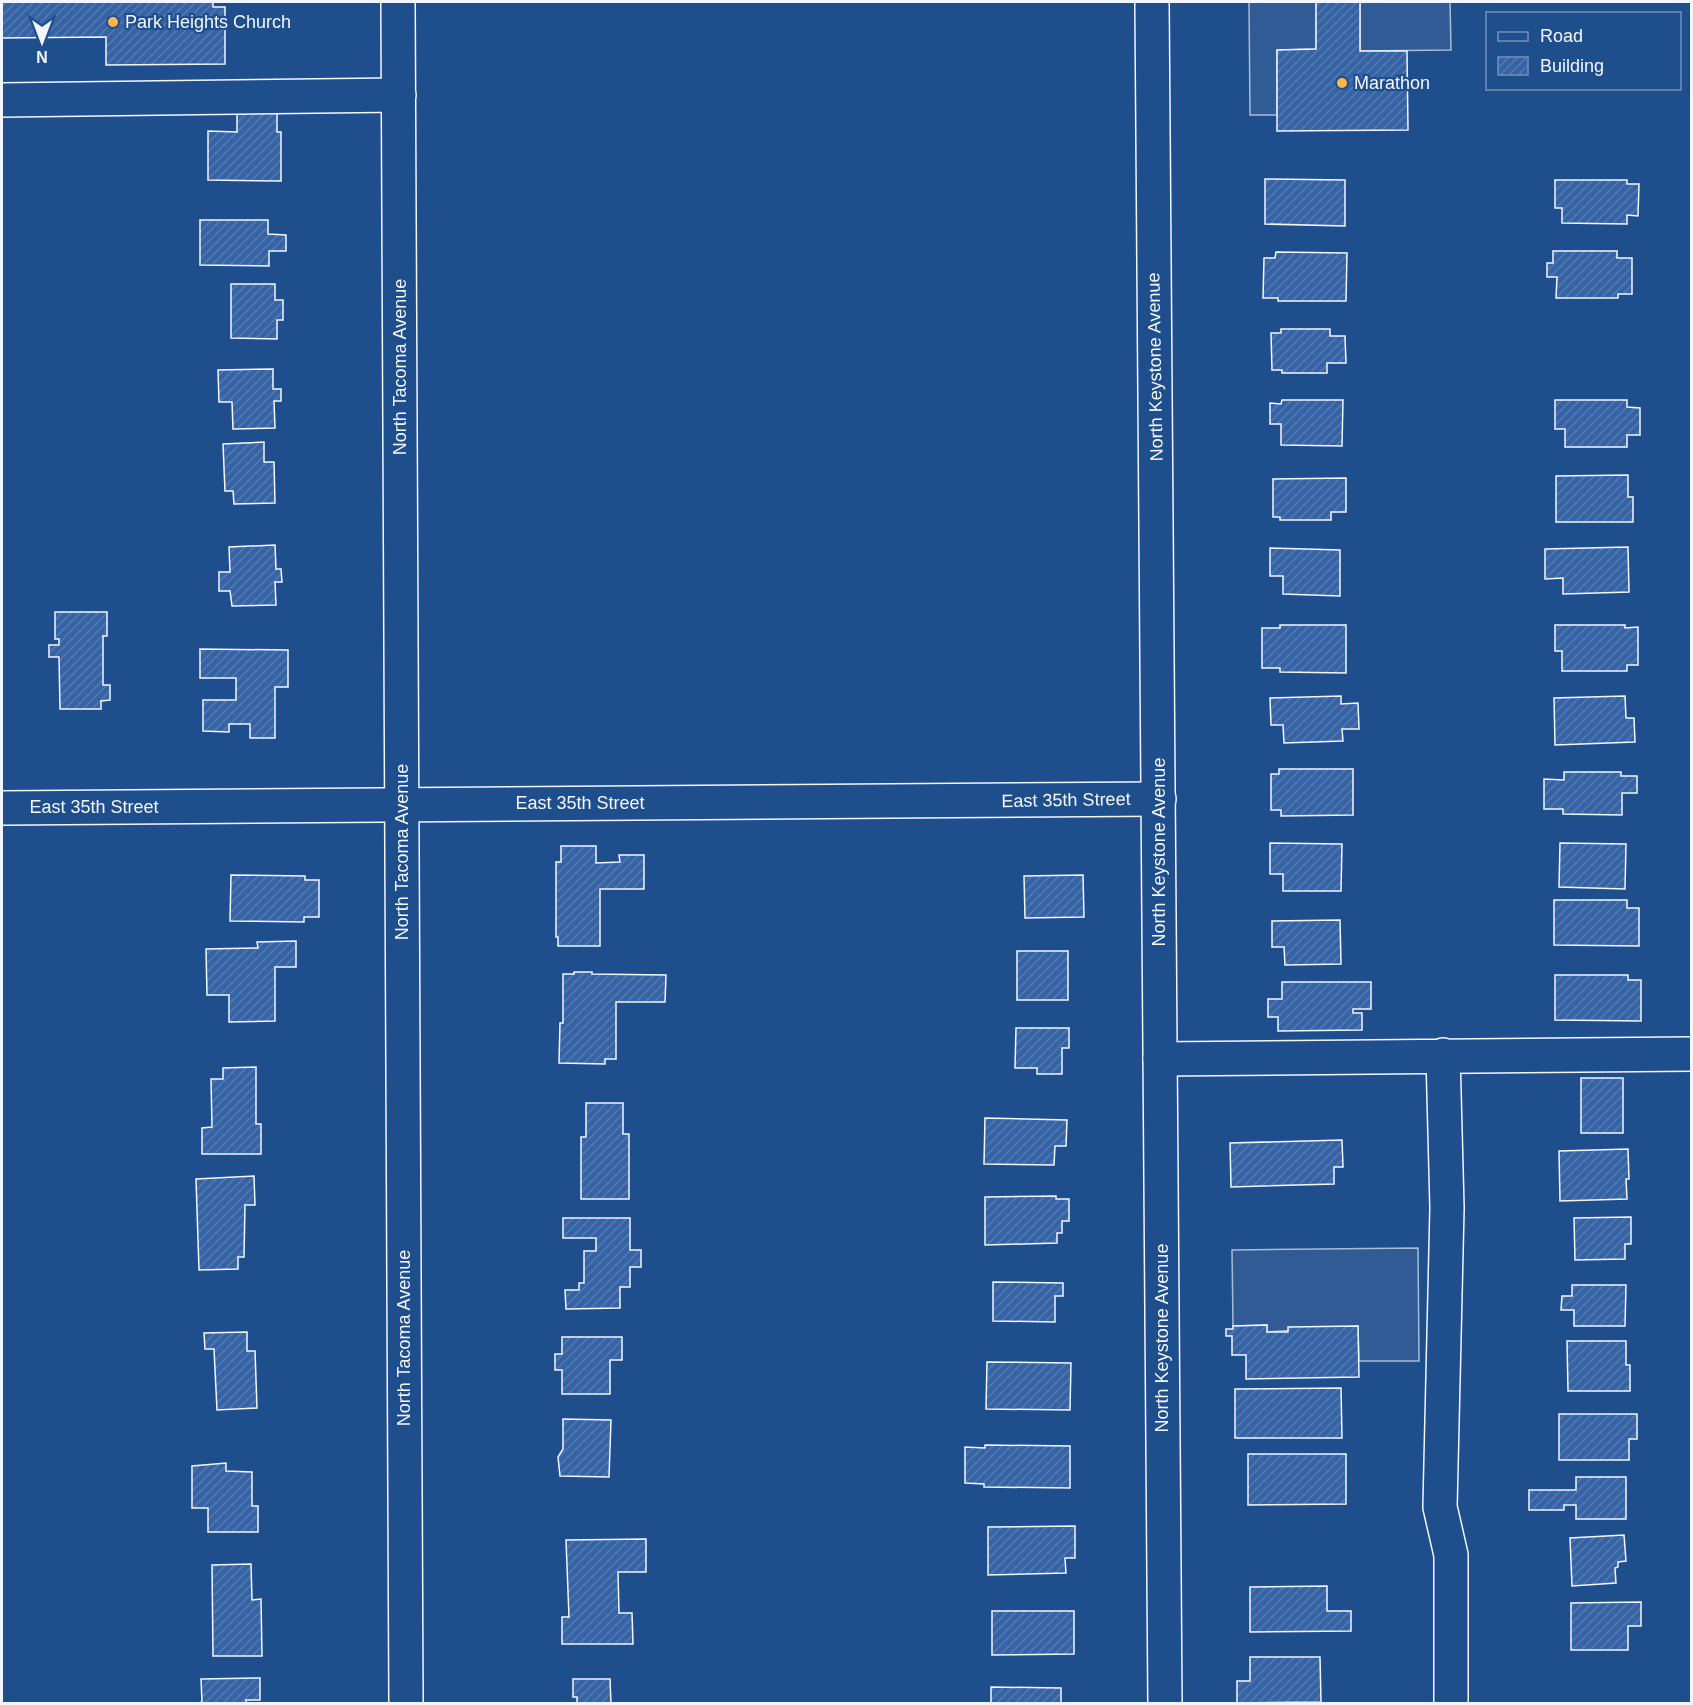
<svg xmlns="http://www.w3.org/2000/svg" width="1693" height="1705" font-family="Arial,sans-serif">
  <defs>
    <pattern id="building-hatch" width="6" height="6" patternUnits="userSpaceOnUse" patternTransform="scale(1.5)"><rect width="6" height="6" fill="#3563a3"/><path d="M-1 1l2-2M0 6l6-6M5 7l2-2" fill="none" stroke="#537ab1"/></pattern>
  </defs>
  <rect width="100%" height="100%" fill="#1f4e8c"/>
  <!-- built -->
  <path fill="#305b95" stroke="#a8bbd7" stroke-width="1.5" d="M1249 2H1316V49L1277 50V115H1250Z
    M1360 2H1450L1451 50 1360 51Z
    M1418 1248 1419 1361H1359L1358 1326 1267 1332V1325L1233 1326 1232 1250Z"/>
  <!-- building -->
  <path fill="url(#building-hatch)" stroke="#f2f6ff" stroke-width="1.5" d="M2 2H213V7H225V64L106 65V37L2 38Z
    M1316 2H1360V51H1407L1408 130 1277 131V50L1316 49Z
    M237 112 277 113V132H281V181L208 180V131L237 132Z
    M1265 179 1345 180V226L1265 224Z
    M1555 180H1627V184H1639L1638 216 1627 215V224L1562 223V208H1555Z
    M200 220H268V234L286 235V251H269V266L200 265Z
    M1553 251H1617V258H1632V294H1618V298H1556L1557 277H1547V263H1553Z
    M1276 252 1347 253 1346 301H1278V298H1263L1264 258H1275Z
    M231 284H275V300H283V320H277V339L231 338Z
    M1281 329H1330V336H1345L1346 363H1327V373H1282V370H1272L1271 333H1281Z
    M273 369V389H281V401H274L275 428 233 429 232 402H219L218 370Z
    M1282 400H1343L1342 446 1281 445V424H1270V403L1281 404Z
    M1555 400H1627V407L1640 408V435H1627V447H1565V429H1555Z
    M264 442V462H274L275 503 234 504 233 491H225L223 444Z
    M1628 475V497H1633V522H1556V476Z
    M1346 478V512H1331V520H1280V517H1273V479Z
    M275 545 276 569H281L282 582H275L276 605 232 606 230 591H219V572H230L229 547Z
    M1628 547 1629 592 1563 594V578L1545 579V549Z
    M1270 548 1340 550V596L1283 594V576H1270Z
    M55 612H107V636H103V685H110V700L101 701V709H60L59 657H49V645H59V639H55Z
    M1280 625H1346V673L1280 672V668H1262V628H1280Z
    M1555 625H1625V628L1638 627V665H1627V671H1562V651H1555Z
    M200 649 288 650V687H275V738H250V724H229V732L203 731V700H236V678H200Z
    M1341 696V704L1358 703 1359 729H1342L1343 741 1284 743 1283 725H1271L1270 698Z
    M1625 696 1626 718H1634L1635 742 1555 745 1554 698Z
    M1279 769H1353V815L1281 816V810H1271V774H1279Z
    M1564 772H1621V776H1637V793H1622V815L1563 814V809H1544V779L1564 780Z
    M1270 843 1342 844 1341 891H1283V874H1270Z
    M1560 843 1626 844 1625 889 1559 887Z
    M561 846H596V863L620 862 619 855H644V889H600V946H558V937H556V862H561Z
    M231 875 305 876V880H319V917H304V922L230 921Z
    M1083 875 1084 917 1025 918 1024 876Z
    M1554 900H1627V908H1639V946L1554 945Z
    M1340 920 1341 964 1285 965 1284 947H1272V921Z
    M296 941V967H275V1021L229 1022V995H207L206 949 258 948 257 942Z
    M1017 951H1068V1000H1017Z
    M574 972H592V974L666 975 665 1002H616V1059H605V1064L559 1063 560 1023H563V974H574Z
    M1555 975H1628V980H1641V1021L1555 1020Z
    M1282 982H1371V1009H1353V1013H1362V1030L1278 1031V1017H1268V999H1282Z
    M1016 1028H1069V1048H1062V1074H1037V1068H1015Z
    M256 1067V1124H261V1154H202V1128L212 1127 211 1079H223V1068Z
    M1581 1078H1623V1133H1581Z
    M586 1103H623V1134H629V1199H581V1137H586Z
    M985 1118 1067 1120 1066 1146H1055L1054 1165 984 1164Z
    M1342 1140 1343 1167H1334V1184L1231 1187 1230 1143Z
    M1628 1149 1629 1179H1626L1627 1199 1560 1201 1559 1151Z
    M254 1176 255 1205H245L244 1257H238V1269L199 1270 196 1179Z
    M1056 1196V1199H1069V1221H1062V1233H1057V1243L985 1245V1197Z
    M1631 1217V1244H1625V1259L1575 1260 1574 1218Z
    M563 1218H630V1250H641V1267H630V1287H620V1308L566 1309 565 1290H579V1283H584V1251H596V1238H563Z
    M993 1282 1063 1283V1296H1055V1322L993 1321Z
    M1572 1285H1626L1625 1326H1574V1310H1561L1562 1296H1572Z
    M1267 1325V1332H1288V1327L1358 1326 1359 1377 1246 1379V1355H1232V1336H1226V1329H1233V1326Z
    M247 1332V1351H255L257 1408 217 1410 214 1349H205L204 1333Z
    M562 1337H622V1360H610V1394H562V1370H555V1354H562Z
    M1567 1341H1626V1365H1630V1391H1568Z
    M987 1362 1071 1363 1070 1410 986 1409Z
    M1341 1388 1342 1438H1235V1389Z
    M1559 1414H1637V1439H1629V1460H1559Z
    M563 1419 611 1420 609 1477 560 1476 558 1457 563 1449Z
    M985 1445 1070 1446V1488L984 1487V1484L965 1483V1447L985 1448Z
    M1248 1454H1346V1504L1248 1505Z
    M226 1463V1471L252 1472V1506H258V1532H208V1508H192V1466Z
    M1576 1477H1626V1519H1576V1505H1564V1510H1529V1490H1576Z
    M1075 1526V1558H1065L1066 1573 988 1575V1527Z
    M1624 1535 1626 1561 1618 1562V1567L1615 1568 1616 1583 1572 1586 1570 1538Z
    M646 1539V1572H618L619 1613H632L633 1644H562V1617H569L566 1540Z
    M251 1564 252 1600 261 1599 262 1656H213L212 1565Z
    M1327 1586V1611H1351V1631L1250 1632V1587Z
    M1641 1602V1626H1628V1650H1571V1603Z
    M992 1611H1074V1654L992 1655Z
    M1250 1657H1320L1321 1702 1237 1703V1681H1250Z
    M260 1678V1700H246V1704H195L202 1702 201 1679Z
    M573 1679H610L611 1704H577V1697H573Z
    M991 1687 1061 1688V1704H991Z"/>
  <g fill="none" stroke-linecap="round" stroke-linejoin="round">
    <!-- minor casing -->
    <g stroke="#f2f6ff" stroke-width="36">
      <path id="minor" d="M398 2 406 1704
        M2 100 399 95
        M2 808 1159 799
        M1443 1055 1447 1208 1440 1507 1451 1555V1704
        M1160 1059 1692 1054"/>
    </g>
    <!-- major casing -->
    <g stroke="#f2f6ff" stroke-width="36">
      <path id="major" d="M1152 2 1165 1704"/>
    </g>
    <!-- minor -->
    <use href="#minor" stroke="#1f4e8c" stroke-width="33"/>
    <!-- major -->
    <use href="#major" stroke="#1f4e8c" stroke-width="33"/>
  </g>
  <!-- markers -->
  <g fill="#ffb74d" stroke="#1f4e8c" stroke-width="2">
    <circle cx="113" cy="22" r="6"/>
    <circle cx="1342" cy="83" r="6"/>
  </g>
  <g text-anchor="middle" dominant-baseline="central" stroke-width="4.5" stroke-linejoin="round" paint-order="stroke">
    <!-- poi labels -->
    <g font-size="18" fill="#f2f6ff" stroke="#1f4e8c" text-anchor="start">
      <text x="125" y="22">Park Heights Church</text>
      <text x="1354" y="83">Marathon</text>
    </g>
    <!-- street labels -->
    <g font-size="18" fill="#f2f6ff" stroke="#1f4e8c">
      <text transform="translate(400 367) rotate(-90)">North Tacoma Avenue</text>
      <text transform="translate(1155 367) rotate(-91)">North Keystone Avenue</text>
      <text transform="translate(1066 800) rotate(-1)">East 35th Street</text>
      <text x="580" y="803">East 35th Street</text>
      <text x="94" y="807">East 35th Street</text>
      <text transform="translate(402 852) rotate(-90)">North Tacoma Avenue</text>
      <text transform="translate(1159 852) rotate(-90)">North Keystone Avenue</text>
      <text transform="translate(404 1338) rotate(-90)">North Tacoma Avenue</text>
      <text transform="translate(1162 1338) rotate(-90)">North Keystone Avenue</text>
    </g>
  </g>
  <!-- border -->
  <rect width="1693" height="1705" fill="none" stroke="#f2f6ff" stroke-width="6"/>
  <!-- legend -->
  <rect x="1486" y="12" width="195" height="78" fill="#1f4e8c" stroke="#7391ba" stroke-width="1.5"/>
  <rect x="1498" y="32" width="30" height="9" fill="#1f4e8c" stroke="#7391ba" stroke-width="1.5"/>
  <text x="1540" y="42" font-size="18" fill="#f2f6ff">Road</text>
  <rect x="1498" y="57" width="30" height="18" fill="url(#building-hatch)" stroke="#7391ba" stroke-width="1.5"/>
  <text x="1540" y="72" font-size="18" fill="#f2f6ff">Building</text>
  <!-- north arrow -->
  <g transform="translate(42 42) rotate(180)" stroke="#1f4e8c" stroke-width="4.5" paint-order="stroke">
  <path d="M0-4.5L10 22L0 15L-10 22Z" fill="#f2f6ff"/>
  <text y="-9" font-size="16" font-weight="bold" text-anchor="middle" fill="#f2f6ff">N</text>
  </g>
</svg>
